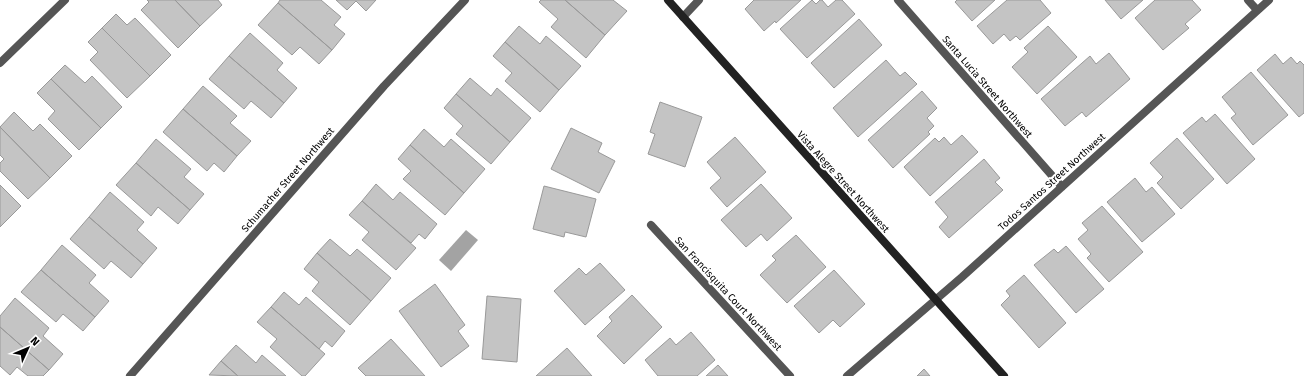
<svg xmlns="http://www.w3.org/2000/svg" width="1304" height="376" font-family="'Fira Sans',sans-serif">
  <rect width="100%" height="100%" fill="#fff"/>
  <!-- water -->
  <path fill="#a3a3a3" d="M466 230 478 240 451 271 439 260Z"/>
  <!-- building -->
  <path fill="#c4c4c4" stroke="#999" d="M147 0H175L200 26 178 48 141 10 149 2Z
    M175 0H218L222 5 200 26Z
    M280 0H321L341 17 334 25 345 34 332 50 278 3Z
    M336 0H376L366 11 356 1 347 10Z
    M541 0H565L605 35 586 58 551 27 558 19 539 2Z
    M565 0H613L627 11 605 35Z
    M754 0H801L776 23 775 21 764 31 745 9Z
    M812 0 816 4 820 0H822L828 7 836 0H842L855 14 807 58 780 29Z
    M957 0H995L972 21 955 2Z
    M1007 0H1040L1051 13 1020 40 1016 36 1010 41 1004 34 993 44 977 26Z
    M1105 0H1143L1121 19Z
    M1155 0H1192L1201 10 1185 24 1189 28 1163 50 1135 18Z
    M278 3 332 50 319 64 300 47 292 55 258 25Z
    M116 14 127 25 135 18 171 55 150 76 102 28Z
    M859 19 882 45 834 88 811 63Z
    M519 26 540 44 546 36 581 66 559 90 505 42Z
    M1048 26 1077 57 1037 94 1012 67 1028 52 1024 48Z
    M102 28 150 76 127 98 90 60 98 52 88 42Z
    M250 33 283 63 277 70 297 88 284 103 229 56Z
    M505 42 559 90 540 112 505 81 512 73 493 56Z
    M1109 53 1130 79 1086 117 1082 112 1065 126 1041 99 1090 56 1096 64Z
    M1275 54 1283 64 1291 57 1297 64 1300 61 1304 65V113L1299 117 1257 70Z
    M229 56 284 103 271 118 251 101 244 109 209 79Z
    M886 60 900 76 905 72 917 84 858 137 833 108Z
    M65 65 85 83 92 76 122 107 101 128 51 79Z
    M1251 72 1288 115 1253 145 1231 118 1236 114 1222 97Z
    M470 78 491 96 497 88 531 118 510 142 456 94Z
    M51 79 101 128 79 150 48 119 55 111 37 93Z
    M203 86 237 116 230 123 251 141 237 156 183 109Z
    M922 91 937 108 927 118 934 126 928 132 930 134 893 168 868 140Z
    M456 94 510 142 491 164 456 134 463 126 444 108Z
    M660 102 702 117 685 167 648 154 655 134 650 132Z
    M183 109 237 156 224 172 214 163 207 171 163 132Z
    M14 112 33 131 40 124 72 156 50 178 0 127Z
    M1215 114 1255 159 1227 184 1183 133 1202 117 1206 122Z
    M0 127 50 178 28 199 0 171V163L4 159 0 155Z
    M571 128 602 143 598 152 615 161 599 193 551 169Z
    M424 129 444 147 451 139 485 169 464 193 410 145Z
    M962 135 978 152 930 196 904 167 935 138 939 142 944 137 951 145Z
    M735 137 766 172 727 207 710 188 721 178 707 162Z
    M1177 138 1214 179 1181 209 1157 183 1163 177 1150 163Z
    M156 139 191 169 184 177 204 194 190 210 136 163Z
    M410 145 464 193 445 215 403 179 411 171 398 159Z
    M984 159 1000 178 995 182 1003 190 949 238 939 227 948 217 935 202Z
    M136 163 190 210 178 224 158 207 151 216 116 185Z
    M1135 178 1146 192 1152 187 1175 214 1142 242 1107 202Z
    M376 184 393 200 400 192 437 224 425 239 419 234 411 243 362 201Z
    M761 184 792 218 767 241 761 234 746 247 721 220Z
    M0 185 21 206 0 227Z
    M544 186 596 199 586 237 565 232 564 237 533 229Z
    M110 192 144 222 137 230 157 248 143 264 89 217Z
    M362 201 416 248 396 270 362 240 369 232 349 215Z
    M1102 206 1143 252 1109 282 1087 258 1091 254 1078 239 1088 230 1082 223Z
    M89 217 143 264 131 278 111 261 104 269 70 239Z
    M796 235 826 267 787 303 760 275 776 260 772 256Z
    M330 239 350 256 357 249 391 278 371 301 317 253Z
    M62 245 96 275 89 283 109 301 95 317 41 270Z
    M1066 246 1104 289 1076 313 1034 265 1054 249 1058 253Z
    M317 253 371 301 350 325 312 291 319 282 304 269Z
    M600 263 625 290 585 325 554 291 579 268 586 275Z
    M41 270 95 317 83 331 63 314 56 322 21 292Z
    M834 270 865 304 840 327 833 320 819 333 794 306Z
    M1024 275 1066 323 1039 348 1001 305 1010 296 1006 291Z
    M435 284 465 325 458 331 469 346 441 367 399 311Z
    M284 292 299 305 306 297 345 331 332 347 325 341 319 349 271 307Z
    M632 295 662 327 624 364 597 336 612 321 609 317Z
    M487 296 521 299 517 362 482 359Z
    M15 298 49 328 43 336 63 354 49 370 0 327V316Z
    M271 307 325 354 305 376H302L270 347 277 339 257 322Z
    M0 327 49 370 43 376H28L17 367 10 375 0 366Z
    M691 332 715 360 697 376H658L645 360 670 338 676 345Z
    M391 339 425 376H366L358 368Z
    M236 345 256 363 262 355 286 376H238L221 361Z
    M567 348 592 376H536Z
    M221 361 238 376 209 375Z
    M718 365 728 376H706Z
    M924 369 930 376H917Z"/>
  <g fill="none" stroke-linecap="round" stroke-linejoin="round">
    <!-- street -->
    <path stroke="#555" stroke-width="8" d="M898 0 1062 187
      M1248 0 1257 10
      M683 17 699 0
      M0 63 65 0
      M651 225 790 376
      M130 376 384 86 465 0
      M847 376 962 277 1269 0"/>
    <!-- secondary -->
    <path stroke="#222" stroke-width="8" d="M668 0 1004 376"/>
  </g>
  <g text-anchor="middle" dominant-baseline="central" stroke-width="4" stroke-linejoin="round" paint-order="stroke">
    <!-- street labels -->
    <g font-size="10" fill="#000" stroke="#fff">
      <text transform="translate(987 87) rotate(49)">Santa Lucia Street Northwest</text>
      <text transform="translate(288 180) rotate(-49)">Schumacher Street Northwest</text>
      <text transform="translate(843 182) rotate(48)">Vista Alegre Street Northwest</text>
      <text transform="translate(1052 182) rotate(-42)">Todos Santos Street Northwest</text>
      <text transform="translate(728 294) rotate(47)">San Francisquita Court Northwest</text>
    </g>
  </g>
  <!-- north arrow -->
  <g transform="translate(28 348) rotate(46)" stroke="#ffffff" stroke-width="3" paint-order="stroke">
  <path d="M0-3L7 15L0 10L-7 15Z" fill="#000000"/>
  <text y="-6" font-size="11" font-weight="bold" text-anchor="middle" fill="#000000">N</text>
  </g>
</svg>
